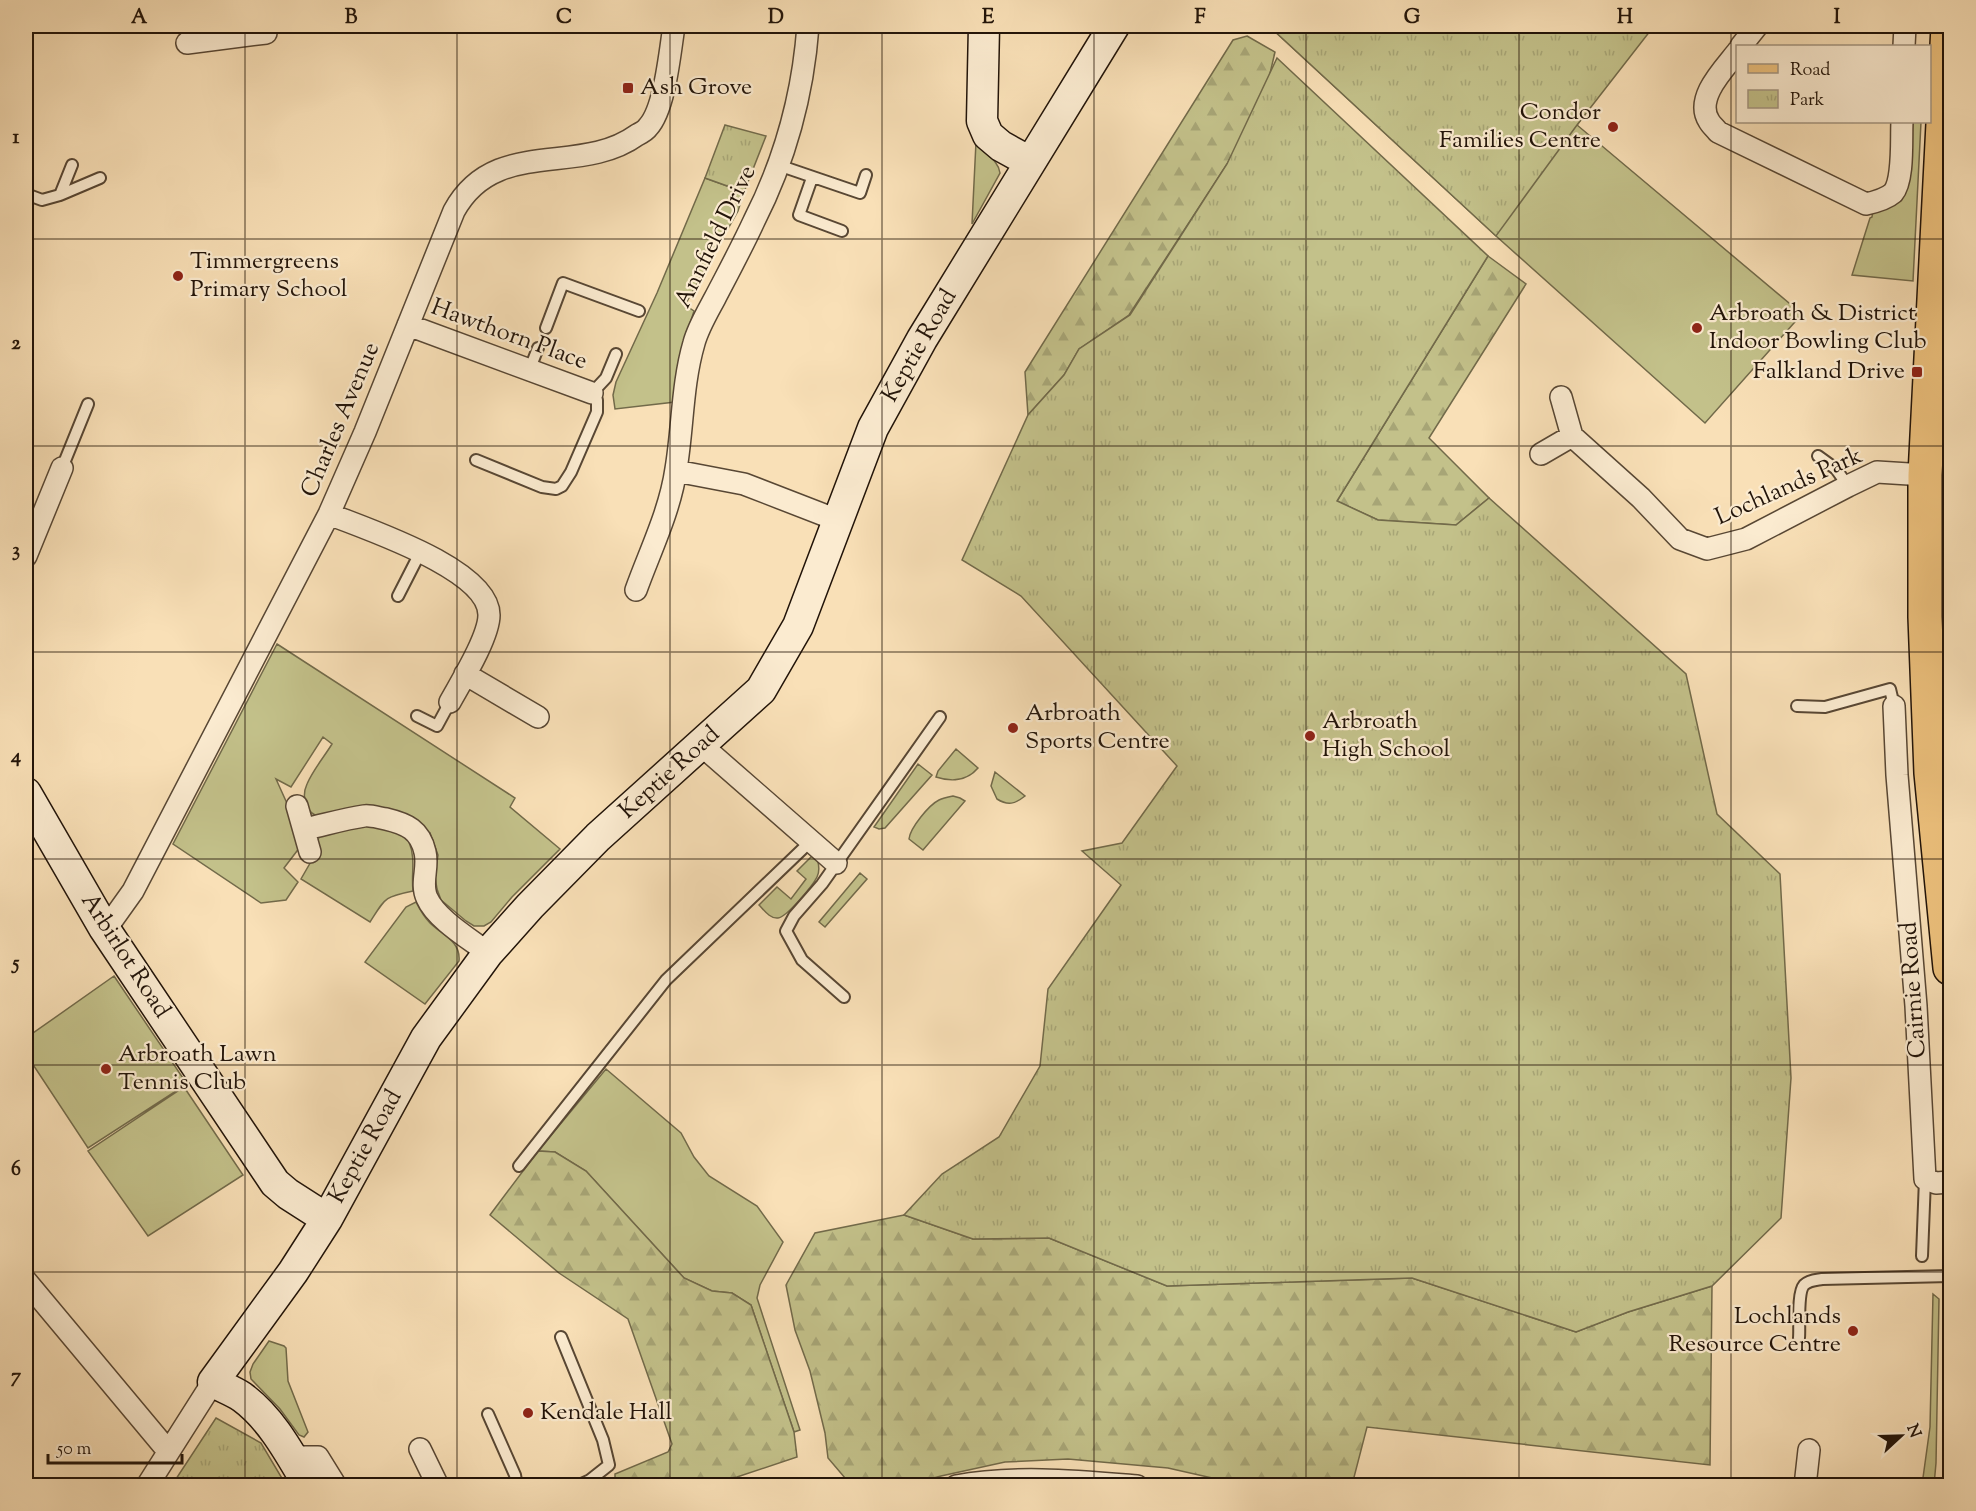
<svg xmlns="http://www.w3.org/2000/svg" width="1976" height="1511" font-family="'Sorts Mill Goudy',serif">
  <defs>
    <pattern id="forest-firs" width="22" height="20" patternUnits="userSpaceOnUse" patternTransform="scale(1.5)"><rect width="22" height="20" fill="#c3c18a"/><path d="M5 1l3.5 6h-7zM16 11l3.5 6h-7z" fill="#a7a576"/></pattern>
    <pattern id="park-tufts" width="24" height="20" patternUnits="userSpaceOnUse" patternTransform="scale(1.5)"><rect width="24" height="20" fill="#c3c18a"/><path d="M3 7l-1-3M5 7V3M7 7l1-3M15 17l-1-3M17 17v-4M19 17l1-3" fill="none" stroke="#a7a576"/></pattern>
  </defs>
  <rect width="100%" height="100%" fill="#f9e0b7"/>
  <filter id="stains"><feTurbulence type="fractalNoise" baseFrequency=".00333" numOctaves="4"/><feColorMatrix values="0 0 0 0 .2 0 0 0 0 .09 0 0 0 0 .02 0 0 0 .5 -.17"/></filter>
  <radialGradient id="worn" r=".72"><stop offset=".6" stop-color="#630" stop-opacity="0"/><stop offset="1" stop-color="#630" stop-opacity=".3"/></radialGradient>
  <!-- green -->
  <path fill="#c3c18a" stroke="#726a4a" stroke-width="1.5" d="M1269 26 1589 109 1577 125 1802 314 1705 423 1496 236Z
    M1909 122H1921L1913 281 1852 275 1870 218 1872 217 1873 209 1885 207Z
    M976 142C983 155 998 158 1000 173L972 224Z
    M705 178 744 192 738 211 685 305 694 311 686 336 675 402 615 409 613 395 616 382 657 293Z
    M277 644 515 798 510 807 560 849 512 897 491 922 484 926H474L466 921 441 900 437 889 435 876 438 855 430 833 425 835 368 805 321 817C306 815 301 797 307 784 313 770 324 757 332 744L323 737 291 787 276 779 290 810 300 847 284 868 298 882 286 900 261 903 173 844Z
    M956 749 978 768C967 781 951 782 936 777L938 771Z
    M918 764 932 775 885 828 879 829 874 827Z
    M995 772 1025 796C1015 804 1008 806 997 799L991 786Z
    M953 796 960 798 965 801 923 850 909 839C910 828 929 805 939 800 943 798 948 797 953 796Z
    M375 822 414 840 409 842C416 859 411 873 413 891 384 897 386 897 370 922L301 879 313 858 318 839 321 834Z
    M815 853C818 860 821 869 817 877 813 885 787 917 778 918 770 919 764 910 759 905L777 887 791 899 806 879 797 871Z
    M860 873 867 879 825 927 819 922Z
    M416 902C420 910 424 917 430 923 442 935 461 941 459 961L425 1004 365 962 406 907Z
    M114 976 187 1084 88 1148 26 1054V1038Z
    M606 1069 681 1133 694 1157 709 1176 757 1206 783 1242 760 1285 757 1298 800 1430 794 1432 751 1305 732 1293 712 1291 684 1278 586 1171 555 1152 538 1151Z
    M184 1087 243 1175 148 1236 88 1151Z
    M1933 1294 1939 1299 1936 1463 1934 1485H1922L1930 1427Z
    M269 1341 284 1346 286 1348 288 1381 308 1432 304 1437 299 1435 280 1409 251 1379 250 1372 253 1364Z"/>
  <!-- forest -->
  <path fill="url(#forest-firs)" stroke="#726a4a" stroke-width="1.5" d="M1247 36 1275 52 1265 95 1227 164 1129 315 1079 349 1064 375 1028 415 1025 372 1233 40Z
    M1488 256 1526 284 1429 438 1489 498 1456 525 1378 520 1337 501Z
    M538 1151 555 1152 586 1171 684 1278 712 1291 732 1293 751 1305 794 1432 797 1457 737 1477 690 1485H615V1474L668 1452 672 1444 628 1319 559 1273 490 1215Z
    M904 1215 973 1239 1049 1238 1167 1286 1412 1278 1576 1332 1628 1312 1712 1286 1710 1465 1367 1427 1352 1485H1243L1168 1468 1068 1459 1005 1462 941 1476 907 1485H851L828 1458 825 1433 810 1371 795 1330 786 1285 815 1233Z"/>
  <!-- park -->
  <path fill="url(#park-tufts)" stroke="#726a4a" stroke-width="1.5" d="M1269 26H1654L1577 125 1496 236Z
    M1277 58 1488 256 1337 501 1378 520 1456 525 1489 498 1686 674 1717 814 1780 874 1791 1078 1781 1218 1712 1286 1628 1312 1576 1332 1412 1278 1167 1286 1049 1238 973 1239 904 1215 942 1174 999 1137 1040 1066 1048 989 1121 885 1082 851 1122 843 1177 766 1021 596 962 560 1028 415 1064 375 1079 349 1130 315 1227 164Z
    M725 125 766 136 744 192 705 178Z
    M216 1418 261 1443 286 1485H172Z"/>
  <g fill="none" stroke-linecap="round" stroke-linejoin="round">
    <!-- lane casing -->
    <g stroke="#584734" stroke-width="14">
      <path id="lane" d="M72 165 60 195 100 178
        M778 165 860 193 866 175
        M812 178 799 215 842 231
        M26 194 42 200 60 195
        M546 328 563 283 639 311
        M529 371 538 348
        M1818 456 1836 469 1848 486
        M476 460 542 487 556 489 562 486 571 472 597 412V400L592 393 606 378 616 354
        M62 468 88 404
        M398 596 421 551
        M1797 706 1825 707 1890 689 1894 706
        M417 716 437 726 450 702
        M844 997 802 960 786 931 794 916 822 884 940 717
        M519 1166 666 980 812 840
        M1922 1256 1925 1179
        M561 1337 603 1440 609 1465 590 1480 577 1486
        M1799 1338C1800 1327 1797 1293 1804 1285 1809 1280 1816 1280 1822 1279L1950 1276
        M488 1414 515 1475 517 1486"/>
    </g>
    <!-- street casing -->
    <g stroke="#584734" stroke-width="24">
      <path id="street" d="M187 43 266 33 265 26
        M1741 46 1757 26
        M1904 46 1905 26
        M1738 51C1725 68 1694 98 1709 121 1711 125 1715 128 1718 132L1866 204C1875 202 1886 199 1893 193 1904 180 1901 139 1902 122
        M408 325 592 393
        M1572 436 1641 498 1680 539 1707 549 1746 539 1848 486 1877 472 1925 475
        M1541 454 1572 436 1561 397
        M676 471 744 484 837 520
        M329 514C366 529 489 569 489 615 489 637 461 682 450 702
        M26 556 62 468
        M636 590C650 551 670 511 676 469 683 427 682 384 694 343 698 328 707 313 715 298 728 273 742 247 754 221 785 160 803 94 808 26
        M465 674 538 717
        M1894 706 1897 775 1916 1006 1925 1179 1936 1183 1950 1182
        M701 745 836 863
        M297 806 310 852
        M305 829C324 825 344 819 364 816 371 815 379 818 386 819 407 824 420 830 425 852 429 868 420 883 427 898 436 919 470 939 488 953
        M104 928 113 919 133 891 329 514 365 432 454 211C495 136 579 177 637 135 641 133 646 130 648 127 665 109 670 51 674 26
        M26 1281 168 1451
        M420 1449 438 1486
        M292 1457H318L336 1486
        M147 1486 213 1382
        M956 1486C1015 1475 1077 1481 1137 1486
        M1805 1486 1809 1450"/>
    </g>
    <!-- secondary casing -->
    <g stroke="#221409" stroke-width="33">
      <path id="secondary" d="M984 26 982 121 988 135 1001 146 1030 162
        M26 793 104 928 275 1183 288 1194 327 1219
        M309 1486C290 1454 272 1419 242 1397 233 1391 222 1387 213 1382L293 1272 327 1219 426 1038 488 953 530 906 598 837 761 690 798 626 873 428 922 339 1114 26"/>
    </g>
    <!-- primary casing -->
    <g stroke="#221409" stroke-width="36">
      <path id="primary" d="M1948 26 1925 475V617L1931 773 1950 968"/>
    </g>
    <!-- lane -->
    <use href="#lane" stroke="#fbebd0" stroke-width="10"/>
    <!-- street -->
    <use href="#street" stroke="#fbebd0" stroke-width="21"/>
    <!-- secondary -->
    <use href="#secondary" stroke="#fbebd0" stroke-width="30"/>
    <!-- primary -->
    <use href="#primary" stroke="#ecc07c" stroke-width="33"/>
  </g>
  <!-- grid -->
  <path fill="none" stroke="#221409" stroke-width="1.5" stroke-opacity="0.55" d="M245 26V1486M457 26V1486M670 26V1486M882 26V1486M1094 26V1486M1306 26V1486M1519 26V1486M1731 26V1486M26 239H1950M26 446H1950M26 652H1950M26 859H1950M26 1065H1950M26 1272H1950"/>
  <!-- markers -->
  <g fill="#8f2418" stroke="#fbebd0" stroke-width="2">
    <rect x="622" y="82" width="12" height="12" rx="3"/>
    <circle cx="1613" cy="127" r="6"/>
    <circle cx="178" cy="276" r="6"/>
    <circle cx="1697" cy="328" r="6"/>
    <rect x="1911" y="366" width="12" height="12" rx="3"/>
    <circle cx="1013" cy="728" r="6"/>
    <circle cx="1310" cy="736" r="6"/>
    <circle cx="106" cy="1069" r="6"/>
    <circle cx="1853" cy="1331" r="6"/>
    <circle cx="528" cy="1413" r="6"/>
  </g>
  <g text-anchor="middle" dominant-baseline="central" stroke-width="4.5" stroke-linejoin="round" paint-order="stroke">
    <!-- poi labels -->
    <g font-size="24" fill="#221409" stroke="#fbebd0" text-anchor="start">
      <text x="640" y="88">Ash Grove</text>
      <text x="1601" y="113" text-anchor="end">Condor<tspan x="1601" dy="28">Families Centre</tspan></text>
      <text x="190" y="262">Timmergreens<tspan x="190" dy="28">Primary School</tspan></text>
      <text x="1709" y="314">Arbroath &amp; District<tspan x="1709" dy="28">Indoor Bowling Club</tspan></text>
      <text x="1905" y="372" text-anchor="end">Falkland Drive</text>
      <text x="1025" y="714">Arbroath<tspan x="1025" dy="28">Sports Centre</tspan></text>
      <text x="1322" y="722">Arbroath<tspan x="1322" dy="28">High School</tspan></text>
      <text x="118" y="1055">Arbroath Lawn<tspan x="118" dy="28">Tennis Club</tspan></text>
      <text x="1841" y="1317" text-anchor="end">Lochlands<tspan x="1841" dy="28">Resource Centre</tspan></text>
      <text x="540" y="1413">Kendale Hall</text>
    </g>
    <!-- street labels -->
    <g font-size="24" fill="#221409" stroke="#fbebd0">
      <text transform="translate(716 237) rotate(-64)">Annfield Drive</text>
      <text transform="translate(509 335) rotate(20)">Hawthorn Place</text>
      <text transform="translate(920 346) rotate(-60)">Keptie Road</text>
      <text transform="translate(341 420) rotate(-67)">Charles Avenue</text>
      <text transform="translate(1789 487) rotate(-24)">Lochlands Park</text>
      <text transform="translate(670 773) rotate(-42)">Keptie Road</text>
      <text transform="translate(125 956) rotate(57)">Arbirlot Road</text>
      <text transform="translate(1914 990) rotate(-94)">Cairnie Road</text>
      <text transform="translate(366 1147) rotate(-61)">Keptie Road</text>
    </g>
  </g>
  <!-- margin -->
  <rect width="1976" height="1511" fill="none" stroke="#f9e0b7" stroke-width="66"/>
  <!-- legend -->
  <rect x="1736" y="45" width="195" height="78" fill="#fbebd0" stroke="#a49580" stroke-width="1.5"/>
  <rect x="1748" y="64" width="30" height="9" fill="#ecc07c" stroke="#a49580" stroke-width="1.5"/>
  <text x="1790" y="75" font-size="18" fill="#221409">Road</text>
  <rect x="1748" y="90" width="30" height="18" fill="url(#park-tufts)" stroke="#a49580" stroke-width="1.5"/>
  <text x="1790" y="105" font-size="18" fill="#221409">Park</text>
  <!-- north arrow -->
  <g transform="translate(1901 1436) rotate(68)" stroke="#fbebd0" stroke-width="4.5" paint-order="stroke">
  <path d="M0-4.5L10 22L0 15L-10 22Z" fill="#221409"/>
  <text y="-9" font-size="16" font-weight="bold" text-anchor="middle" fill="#221409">N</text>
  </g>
  <!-- scale -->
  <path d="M48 1454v9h134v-9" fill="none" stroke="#221409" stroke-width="3"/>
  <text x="57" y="1454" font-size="18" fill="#221409" stroke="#fbebd0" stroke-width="4.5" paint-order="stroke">50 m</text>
  <rect x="33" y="33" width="1910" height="1445" fill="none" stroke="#221409" stroke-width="2"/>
  <g font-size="20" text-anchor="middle" font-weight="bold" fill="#221409">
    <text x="139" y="23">A</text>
    <text x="351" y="23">B</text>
    <text x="564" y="23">C</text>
    <text x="776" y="23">D</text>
    <text x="988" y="23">E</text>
    <text x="1200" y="23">F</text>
    <text x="1412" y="23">G</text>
    <text x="1625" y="23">H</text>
    <text x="1837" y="23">I</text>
    <text x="16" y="143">1</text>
    <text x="16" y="349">2</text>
    <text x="16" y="556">3</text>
    <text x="16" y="762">4</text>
    <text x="16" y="969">5</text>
    <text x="16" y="1175">6</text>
    <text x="16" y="1382">7</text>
  </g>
  <rect width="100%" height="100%" filter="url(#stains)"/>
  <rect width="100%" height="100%" fill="url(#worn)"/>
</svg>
